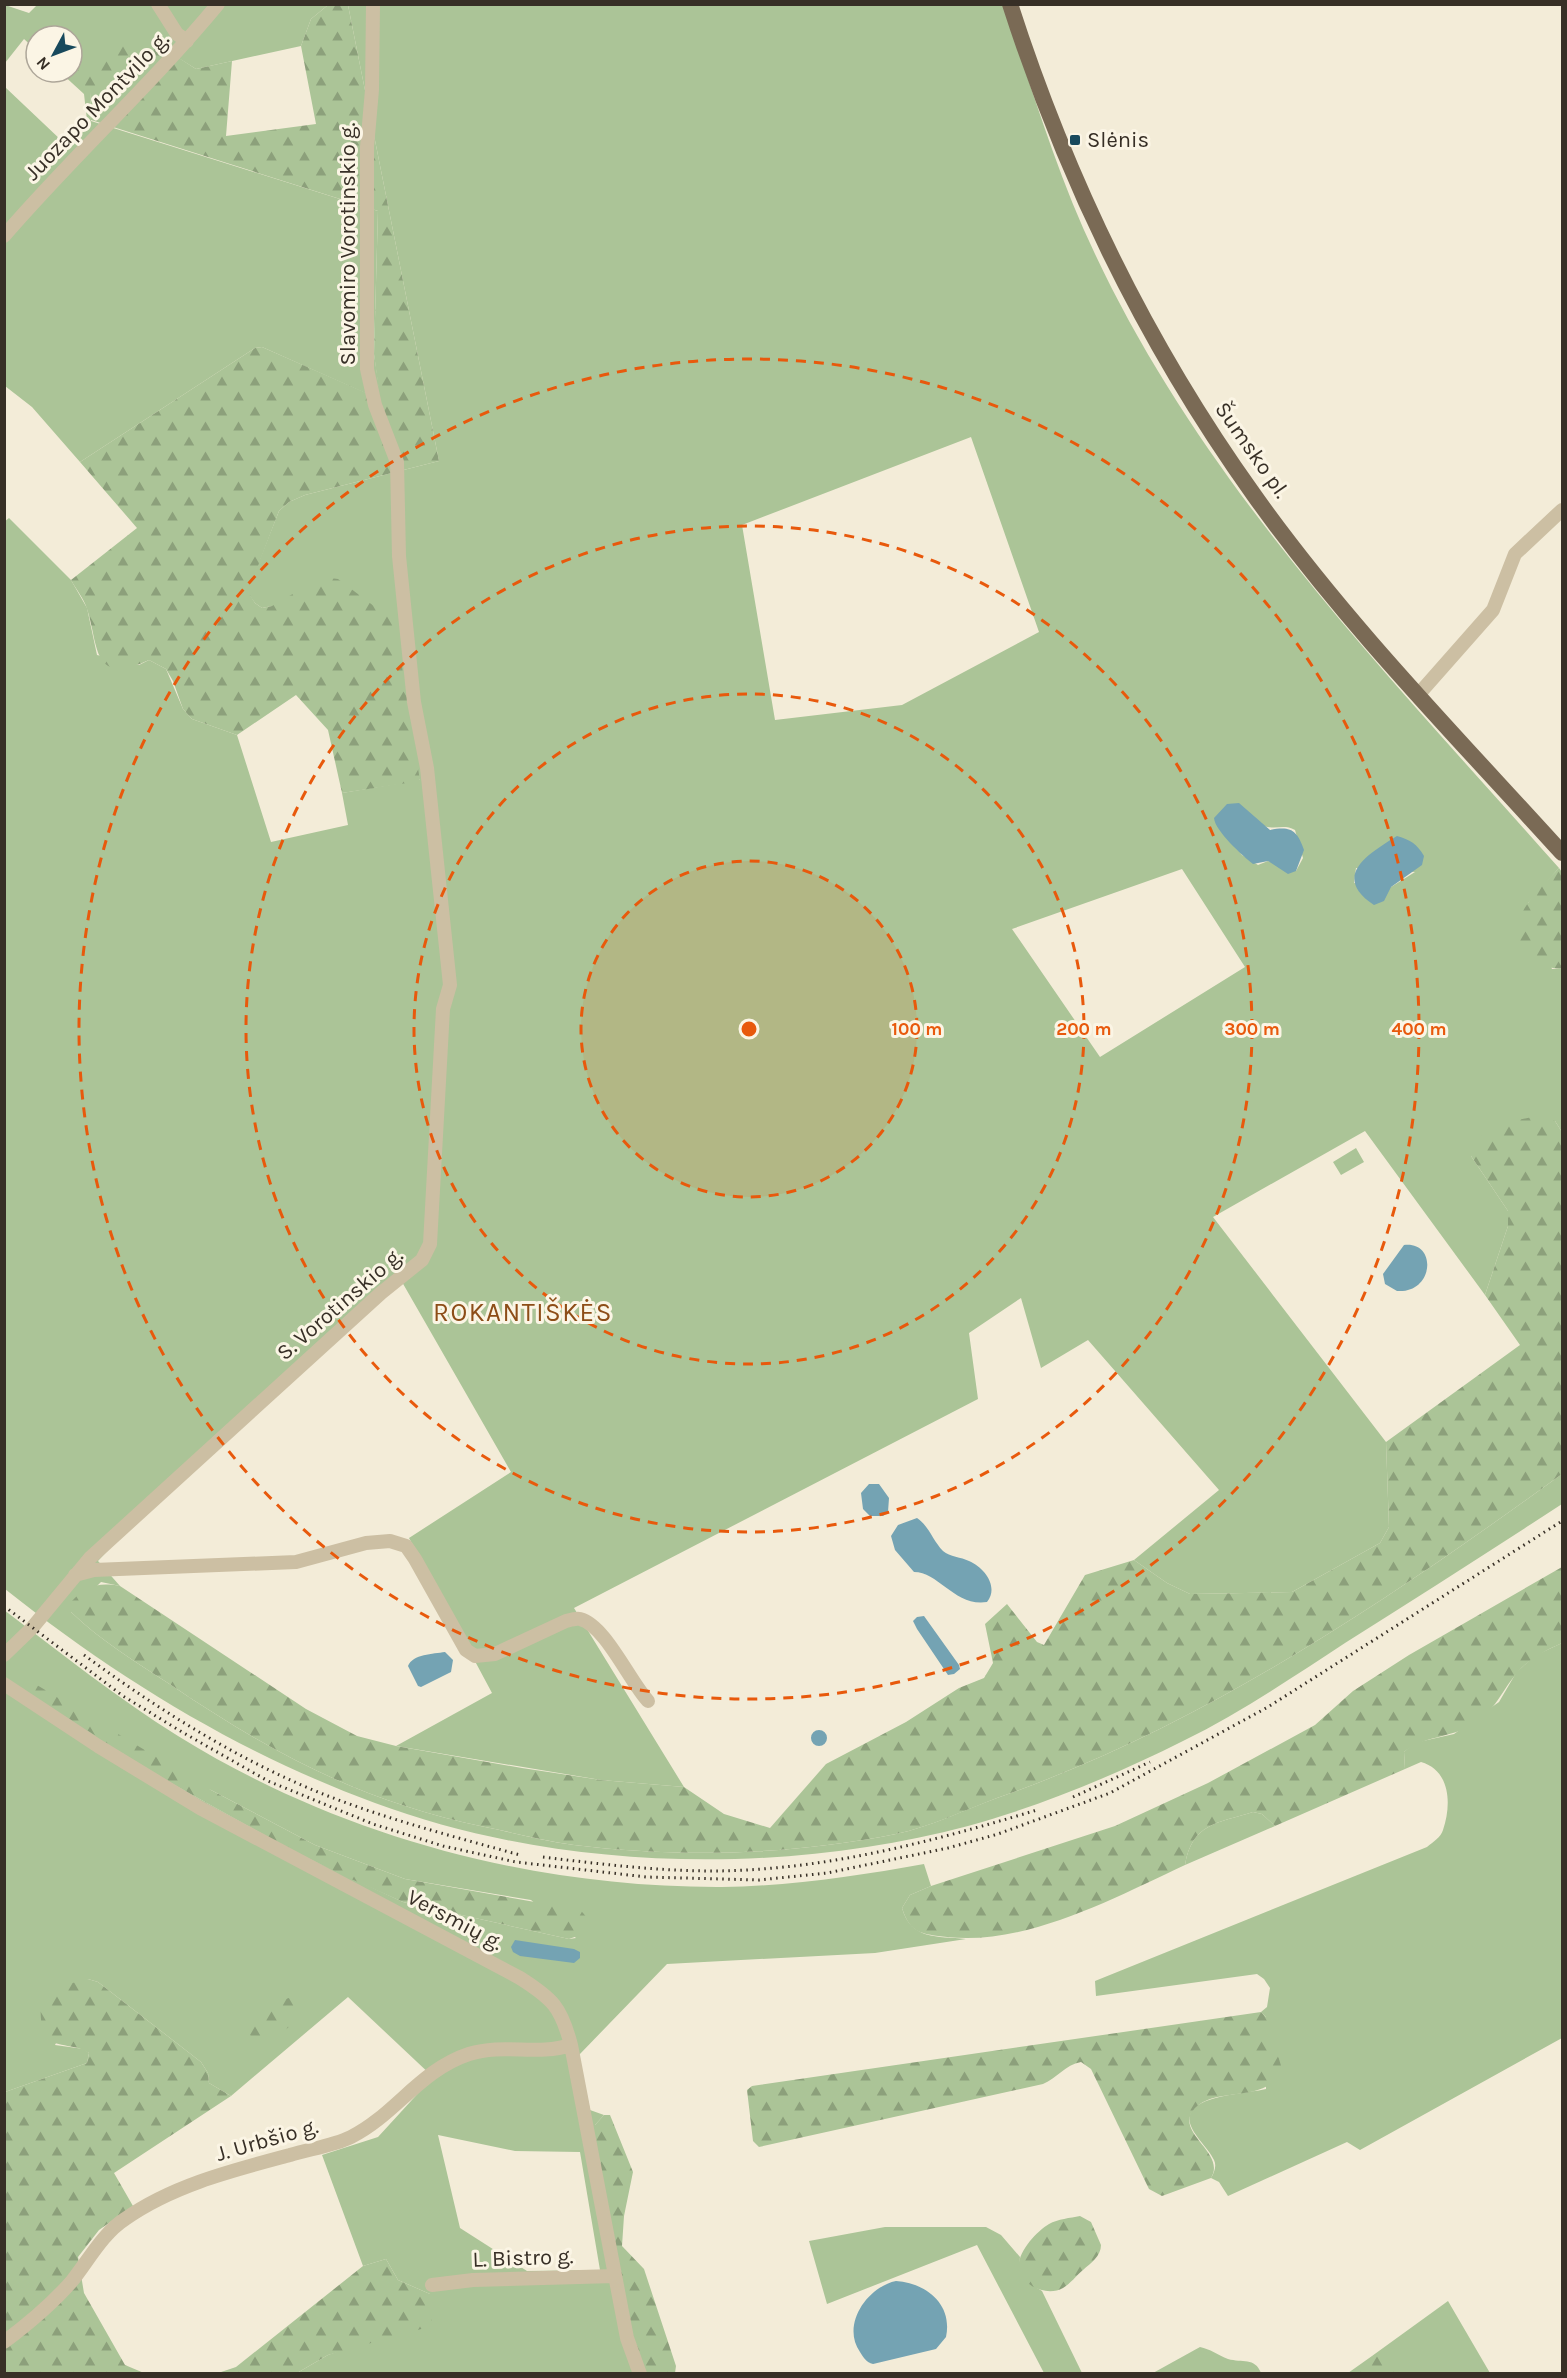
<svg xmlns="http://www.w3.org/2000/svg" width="1567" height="2378" font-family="Karla,sans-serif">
  <defs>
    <pattern id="forest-firs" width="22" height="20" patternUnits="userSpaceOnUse" patternTransform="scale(1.5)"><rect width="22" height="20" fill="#abc497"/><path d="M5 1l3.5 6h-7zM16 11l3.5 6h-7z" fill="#8ca07b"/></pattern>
  </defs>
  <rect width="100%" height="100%" fill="#f3ecd8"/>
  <!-- grass -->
  <path fill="#abc497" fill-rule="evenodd" d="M38 4 328 5 311 19 301 46 196 69 161 47 90 92 91 121 378 211 374 354 381 400 262 347 255 348 80 462 32 407 5 386V87L62 141 87 120 84 94 60 72H72V36L67 31 53 36H36V50L24 39 5 63V5L29 13Z
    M348 5H1003C1032 88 1057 175 1095 254 1205 488 1390 677 1559 868L1528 903 1552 969 1562 968V1132L1555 1121 1471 1156 1508 1211V1226L1485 1295 1365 1131 1213 1217 1386 1442 1389 1527 1380 1543 1292 1592 1190 1594 1167 1583 1134 1560 1219 1490 1088 1340 1041 1368 1021 1298 969 1333 978 1399 574 1608 684 1787 601 1780 396 1746 492 1693 409 1538 511 1472 398 1275 221 1430 98 1561 120 1586 101 1582 71 1612C101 1641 136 1662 171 1685 273 1754 363 1802 485 1827 515 1833 544 1841 574 1845 680 1858 791 1855 896 1834 930 1827 964 1810 997 1798 1203 1726 1387 1601 1562 1474V1504C1490 1551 1418 1597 1345 1643 1293 1677 1240 1713 1183 1741 1115 1775 1041 1806 968 1826 780 1876 558 1871 375 1803 239 1753 117 1678 5 1589L4 522 9 518 71 580 87 608 97 655 139 665 149 660 166 669 183 709 192 719 237 735 271 842 348 825 342 793 420 780 272 606 262 608 255 603 247 592 279 511 289 502 305 495 439 461ZM971 437 1039 632 902 705 775 720 742 525ZM1260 824C1274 832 1282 823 1295 830L1303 858 1296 871 1268 861 1258 865 1242 855 1231 841ZM1356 868 1415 872 1391 887 1354 883ZM1182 869 1245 967 1100 1057 1012 929Z
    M1356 1148 1364 1162 1341 1175 1333 1162Z
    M4 1610C61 1653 117 1698 178 1736 339 1836 532 1888 722 1887 789 1886 858 1876 924 1864L931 1886 910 1895 902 1908C911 1940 937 1936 966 1939L875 1953 667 1964 579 2055 590 2110 604 2115 595 2125 644 2373H297L328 2355 356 2345 430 2294 398 2280 386 2259 363 2266 322 2155 378 2137 433 2077 348 1997 231 2096 209 2083 208 2073 201 2062 98 1982 88 1979 55 2045 84 2049 89 2053 87 2063 5 2092ZM162 1778 211 1790 315 1845 405 1879 531 1900 576 1938 569 1939 403 1902 293 1851ZM438 2135 515 2151 580 2152 600 2270 527 2271 460 2228Z
    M1562 1643V2038L1360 2150 1347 2142 1228 2196 1219 2182 1211 2178C1214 2173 1217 2166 1214 2160 1206 2142 1168 2117 1206 2101 1224 2094 1247 2093 1266 2089V2017L1261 2012 1267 2007 1270 1988 1264 1979 1257 1974 1096 1996 1095 1981 1427 1847C1433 1842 1441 1837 1443 1830 1452 1804 1450 1770 1421 1762L1405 1769 1404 1752 1414 1743 1454 1734 1499 1702 1516 1673 1534 1656Z
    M1253 1812 1262 1814 1275 1826 1185 1865C1192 1823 1218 1823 1253 1812Z
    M885 2227H986L1001 2235 1020 2257C1018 2273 1028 2283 1042 2291L1082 2373H1044L977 2245 827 2304 809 2241Z
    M1448 2301 1490 2373H1402L1372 2356Z
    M1200 2347C1210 2349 1218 2355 1228 2359 1242 2363 1255 2357 1261 2373H1153Z"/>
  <!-- forest -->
  <path fill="url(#forest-firs)" d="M328 5H348L439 461 305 495 289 502 279 511 248 592 255 603 262 608 272 606 322 577 338 579 395 622 420 781 342 793 328 730 296 695 237 735 192 719 183 709 173 681 166 669 149 660C91 687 99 645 87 609 84 599 76 589 71 580L137 528 80 462 255 348 262 347 380 399 374 354 378 211 91 120 90 92 79 78 78 70 123 40 162 47 196 69 232 61 226 136 316 124 301 46 311 19Z
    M1559 868 1562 872V968C1523 972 1506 933 1528 903 1536 890 1549 879 1559 868Z
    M1536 1116 1555 1121 1562 1132V1474C1387 1601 1203 1726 997 1798 965 1810 930 1827 896 1834 791 1855 680 1858 574 1845 545 1841 515 1833 485 1827 363 1802 273 1754 171 1685 136 1662 101 1641 71 1612V1602C86 1586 98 1582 120 1586L306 1709 357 1736 396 1746 522 1768 601 1780 684 1787 724 1814 770 1828 826 1764 906 1722 959 1688 984 1678 993 1663 985 1624 1007 1604 1037 1642 1044 1645 1085 1575 1134 1560 1167 1583 1190 1594 1292 1592 1380 1543 1389 1527 1386 1442 1520 1345 1485 1295 1508 1226V1211L1471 1156C1478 1124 1508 1123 1536 1116Z
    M1562 1567V1643C1545 1651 1529 1658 1517 1673 1500 1693 1497 1709 1472 1725 1450 1738 1423 1736 1404 1752L1405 1769 1275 1826 1262 1814 1253 1812C1218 1823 1192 1823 1185 1865 1114 1898 1026 1946 947 1937 922 1934 910 1934 902 1908L910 1895 931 1886 1115 1826 1208 1783 1315 1725 1353 1691 1409 1655Z
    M22 1676 211 1790 315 1845 405 1879 580 1910C588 1917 590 1923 586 1933L569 1939 403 1902 349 1878 293 1851 162 1778 16 1685 13 1681Z
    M88 1979 98 1982 201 2062 208 2073 209 2083 231 2096 114 2173 133 2206 99 2230 78 2257 84 2293 125 2365 144 2373 5 2374V2092L87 2063 89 2053C77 2044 59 2048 44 2038 34 1990 46 1990 88 1979Z
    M295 1996 301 1997 305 2003C295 2027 280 2038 255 2040L249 2034C248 2010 276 2002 295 1996Z
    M1261 2012 1266 2017 1283 2072C1261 2104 1217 2086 1195 2108 1172 2132 1227 2152 1211 2178L1162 2196 1149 2189 1091 2069 1081 2062C1065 2065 1057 2078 1043 2084L759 2147 753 2141 747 2090 752 2086Z
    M604 2115H610L633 2172 624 2216 622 2246 644 2269 676 2366 675 2373H644L622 2297 593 2134 595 2125Z
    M1080 2216 1091 2222 1101 2245C1101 2256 1091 2263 1083 2270 1077 2275 1070 2284 1063 2288 1047 2297 1022 2286 1019 2268 1017 2252 1037 2231 1049 2224 1058 2219 1070 2218 1080 2216Z
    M386 2259 398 2280 430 2294 432 2326 328 2355 297 2373H218L236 2367 363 2266Z
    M1372 2356 1383 2357 1402 2373H1348Z"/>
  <!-- water -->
  <path fill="#74a3b3" d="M1239 803 1270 830C1291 826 1297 830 1304 850L1296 871 1288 874 1268 861 1253 864C1243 856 1215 831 1214 818L1227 804Z
    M1397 836C1411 840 1417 844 1424 856L1422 865 1391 887 1384 901 1374 905C1331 876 1368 854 1397 836Z
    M1404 1245C1438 1241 1434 1294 1397 1291L1385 1284 1383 1274Z
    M869 1484H879L889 1498 888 1512 883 1516H870L863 1509 861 1493Z
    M917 1518C929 1526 933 1541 943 1551 950 1557 961 1557 969 1561 985 1568 999 1587 987 1602 955 1607 939 1572 914 1572L895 1550 891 1536 898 1525Z
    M924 1616 959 1665 960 1669 954 1674 948 1675 917 1629 913 1621 917 1617Z
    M445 1652 453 1660 451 1672 421 1687 418 1686 408 1666C413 1654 433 1654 445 1652Z
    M811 1738a8 8 0 1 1 16 0a8 8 0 1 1-16 0Z
    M515 1940 574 1949 580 1952V1958L574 1963 520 1956 513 1952 511 1947Z
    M896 2281C926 2283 953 2304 946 2337L936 2349 873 2364C866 2362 864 2358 860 2352 841 2325 867 2287 896 2281Z"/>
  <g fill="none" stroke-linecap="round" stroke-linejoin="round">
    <!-- minor -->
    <path stroke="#ccbfa3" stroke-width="14" d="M158 4 177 34 187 41
      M4 236C73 156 151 85 218 4
      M1418 695 1493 610 1515 554 1562 510
      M75 1575 94 1570 296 1562 366 1543 390 1541 406 1546 415 1559 466 1650 475 1656 495 1654 566 1621C570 1620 576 1618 580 1619 605 1625 630 1682 648 1701
      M4 1655 32 1628 90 1558 381 1293 422 1260 430 1244 443 1009 450 985 427 768 414 702 399 556 397 462 375 405 367 369V147L372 90 373 4
      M4 1684 98 1746 200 1808 520 1978C553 1999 561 2007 571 2045L627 2338 640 2374
      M432 2285 473 2280 615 2276
      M4 2342C28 2324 52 2304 72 2281 88 2261 103 2233 125 2219 173 2185 234 2170 290 2155 309 2149 333 2146 351 2137 395 2115 420 2070 469 2054 505 2043 536 2056 571 2045"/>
    <!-- primary -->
    <path stroke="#7a6a55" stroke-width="16" d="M1010 4C1067 181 1146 344 1254 495 1345 623 1457 737 1562 853"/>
    <!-- rail -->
    <path stroke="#372f26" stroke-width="3" stroke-dasharray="1.5 4.5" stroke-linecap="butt" d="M4 1606 123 1696 182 1732 268 1781 373 1824 443 1846 516 1862 646 1877 759 1880 827 1873 948 1848 998 1834 1110 1793 1268 1707 1562 1521
      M84 1655C159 1710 241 1762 328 1796 390 1820 455 1837 520 1855
      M1073 1797 1150 1762
      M543 1857C615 1866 690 1875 762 1869 856 1862 947 1837 1037 1810"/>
  </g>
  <!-- distance rings -->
  <circle cx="749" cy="1029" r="168" fill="#e8590c" fill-opacity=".12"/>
  <g fill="none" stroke="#e8590c" stroke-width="3" stroke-dasharray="10 8">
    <circle cx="749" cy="1029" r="168"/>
    <circle cx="749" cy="1029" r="335"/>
    <circle cx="749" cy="1029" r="503"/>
    <circle cx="749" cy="1029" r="670"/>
  </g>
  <!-- markers -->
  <rect fill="#18495c" stroke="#fbf5e5" stroke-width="2" x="1069" y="134" width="12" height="12" rx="3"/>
  <g text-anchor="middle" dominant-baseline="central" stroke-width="6" stroke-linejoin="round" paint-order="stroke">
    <!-- street labels -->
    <g font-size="22" fill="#372f26" stroke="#fbf5e5">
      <text transform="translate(97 106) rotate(-46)">Juozapo Montvilo g.</text>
      <text transform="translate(348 244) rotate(-90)">Slavomiro Vorotinskio g.</text>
      <text transform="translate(1252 450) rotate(55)">Šumsko pl.</text>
      <text transform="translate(340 1304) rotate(-41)">S. Vorotinskio g.</text>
      <text transform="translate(455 1920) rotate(28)">Versmių g.</text>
      <text transform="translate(267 2140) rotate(-16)">J. Urbšio g.</text>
      <text transform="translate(523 2258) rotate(-2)">L. Bistro g.</text>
    </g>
    <!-- poi labels -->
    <g font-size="22" fill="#372f26" stroke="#fbf5e5" text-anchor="start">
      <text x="1087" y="140">Slėnis</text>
    </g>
    <!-- quarter labels -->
    <g font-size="26" letter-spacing="1.5" fill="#8d4d17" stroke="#fbf5e5">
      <text x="523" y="1312">ROKANTIŠKĖS</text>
    </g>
  </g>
  <circle cx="749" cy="1029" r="9" fill="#e8590c" stroke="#fbf5e5" stroke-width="3"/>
  <g font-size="18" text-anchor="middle" font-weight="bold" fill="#e8590c" stroke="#fbf5e5" stroke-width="6" stroke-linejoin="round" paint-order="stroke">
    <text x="917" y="1035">100 m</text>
    <text x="1084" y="1035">200 m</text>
    <text x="1252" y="1035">300 m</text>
    <text x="1419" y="1035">400 m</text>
  </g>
  <!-- border -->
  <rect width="1567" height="2378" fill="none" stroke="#372f26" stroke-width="12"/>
  <!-- north arrow -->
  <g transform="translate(54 54) rotate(229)"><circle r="28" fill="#fbf5e5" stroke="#ada699" stroke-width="1.5"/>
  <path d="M0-4.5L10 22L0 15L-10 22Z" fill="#18495c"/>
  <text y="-9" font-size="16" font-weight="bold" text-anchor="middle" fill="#372f26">N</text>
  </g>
</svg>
